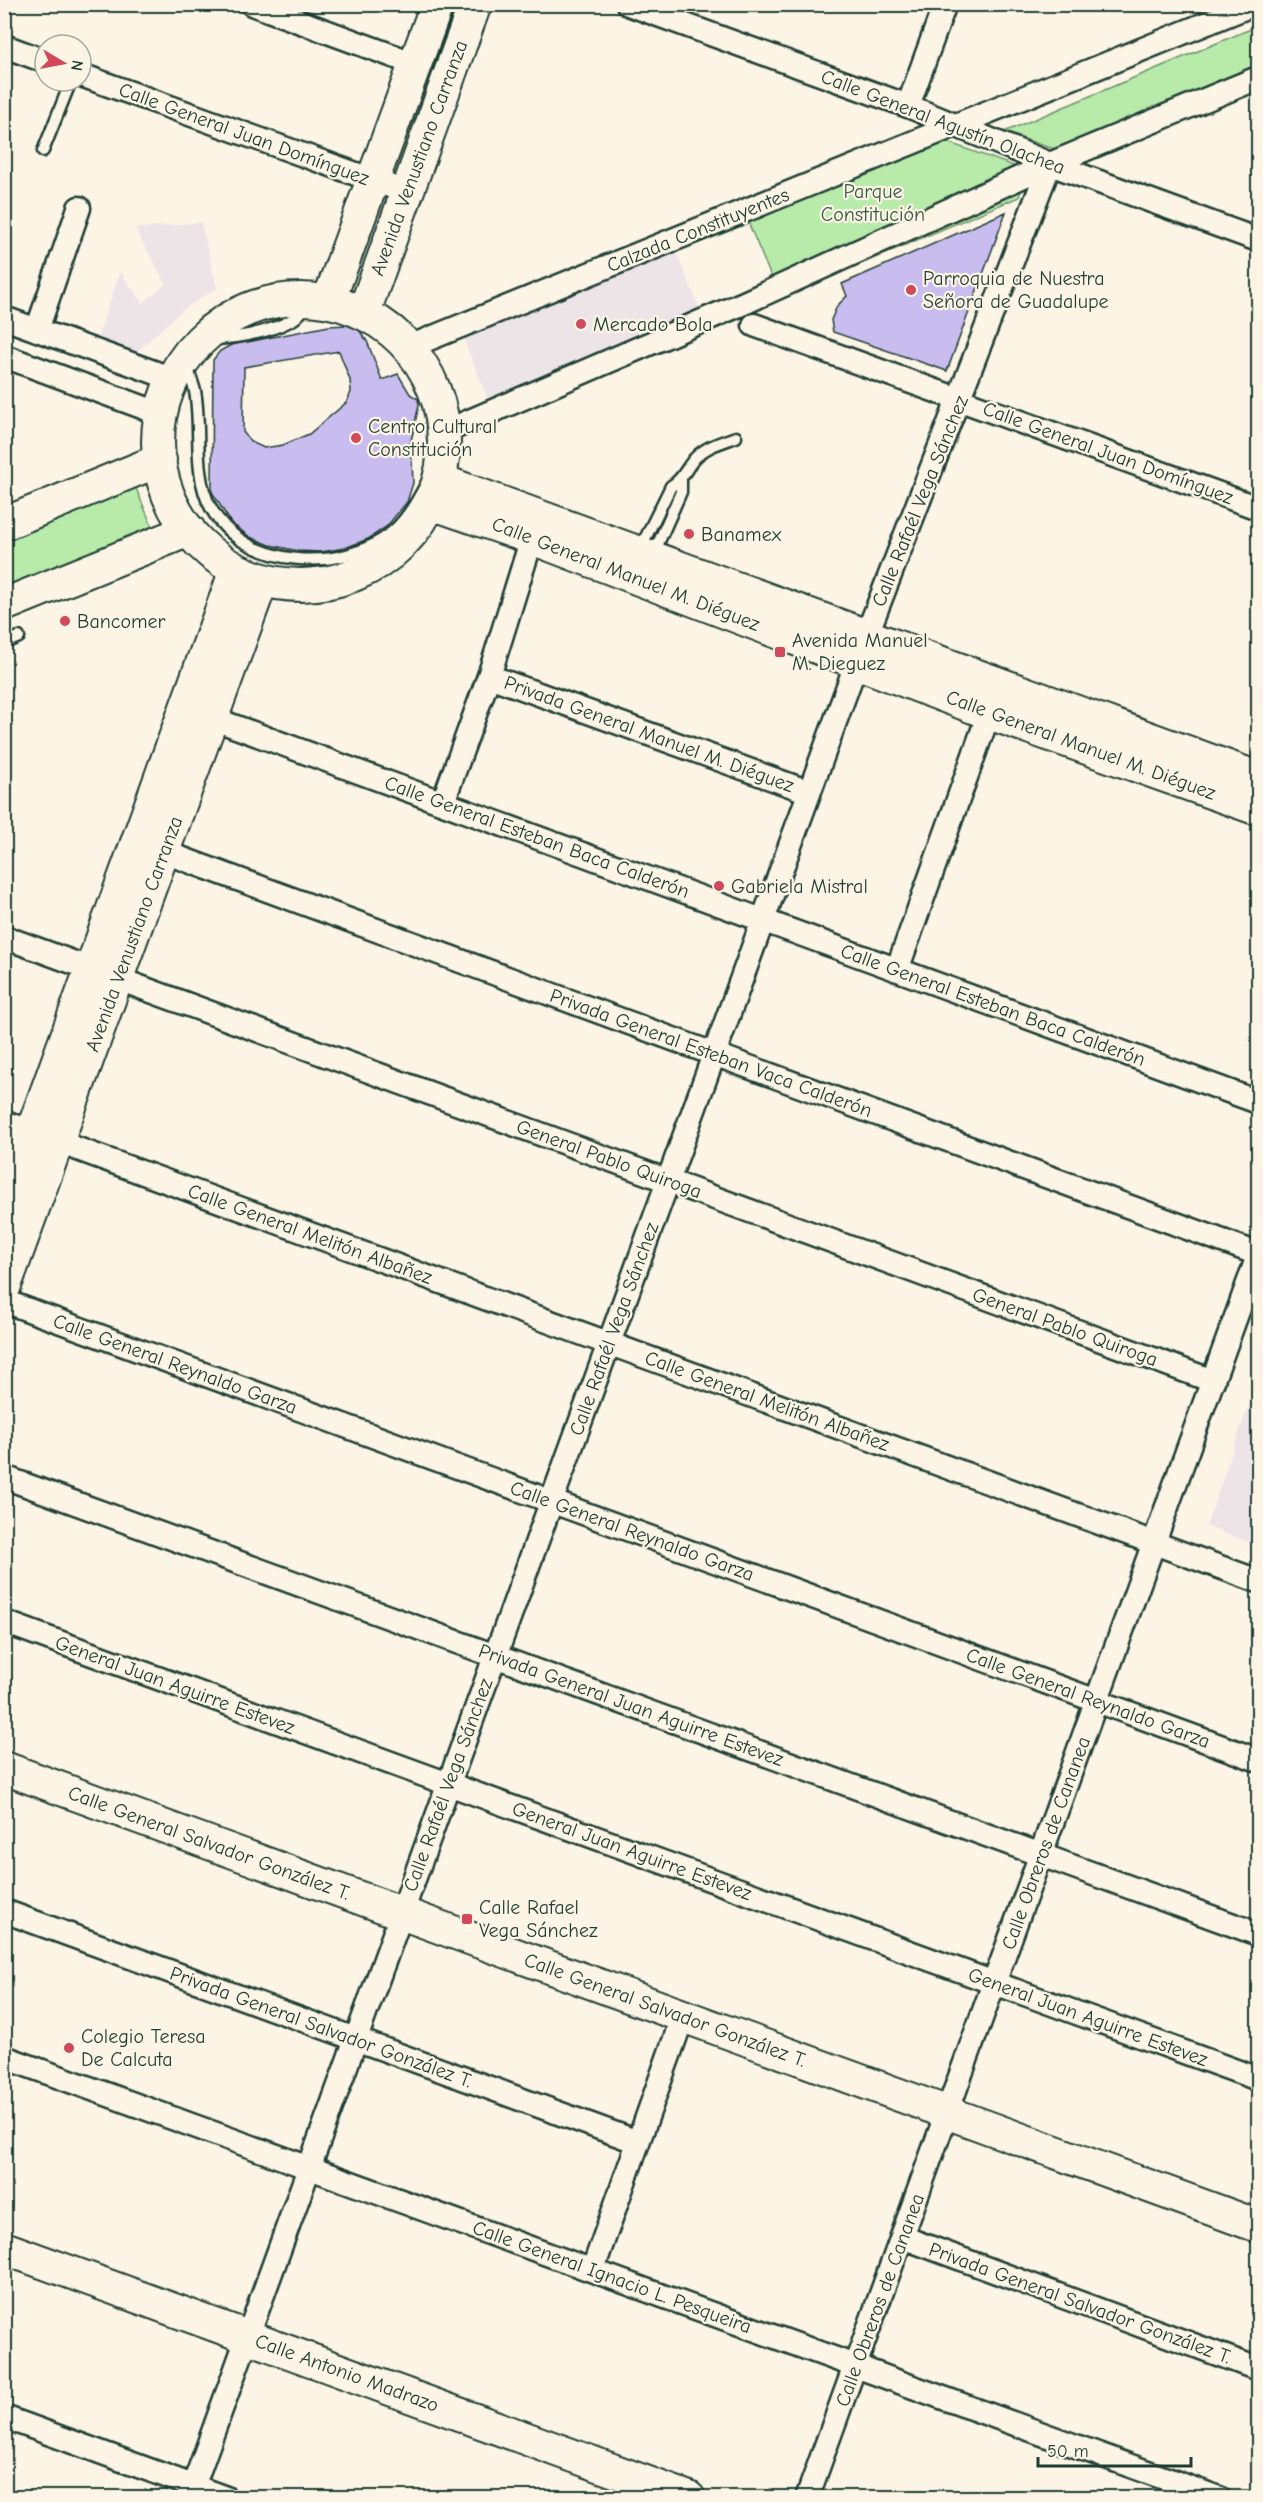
<svg xmlns="http://www.w3.org/2000/svg" width="1263" height="2502" font-family="'Comic Neue',sans-serif">
  <rect width="100%" height="100%" fill="#fcf5e5"/>
  <filter id="ink" filterUnits="userSpaceOnUse"><feTurbulence type="fractalNoise" baseFrequency=".0167" numOctaves="2"/><feDisplacementMap in="SourceGraphic" scale="12" xChannelSelector="R" yChannelSelector="G"/><feConvolveMatrix kernelMatrix="1 2 1 2 8 2 1 2 1" color-interpolation-filters="sRGB"/></filter>
  <g filter="url(#ink)">
    <!-- built -->
    <path fill="#ede4e8" d="M201 222 217 288 182 310 133 355 96 341 120 272 143 303 166 284 135 229Z
      M674 247 701 311 489 401 462 336Z
      M1258 1379V1546L1206 1526Z"/>
    <!-- green -->
    <path fill="#b8eaaa" stroke="#6c946f" stroke-width="1.5" d="M1258 26V64L1054 149 1004 132Z
      M913 130 1028 171 1019 197 780 298 740 203Z
      M135 486 154 531 5 593V540Z"/>
    <!-- building -->
    <path fill="#c9bdef" stroke="#1f3d34" stroke-width="1.5" fill-rule="evenodd" d="M1006 212 947 371 833 332 831 320 837 306 847 296 842 284Z
      M347 325 359 330 367 341 382 380 398 374 410 394 418 399 419 405 409 450 412 461 413 483 407 502 387 526 368 539 345 548 321 552 298 551 270 545 250 537 231 523 212 492 213 360 220 351 231 345 329 326ZM339 351 350 380 351 392 347 402 309 434 283 445 264 448 251 442 243 432 244 367Z"/>
    <g fill="none" stroke-linecap="round" stroke-linejoin="round">
      <!-- lane casing -->
      <g stroke="#1f3d34" stroke-width="15">
        <path id="lane" d="M43 151 71 81
          M201 340C232 339 264 335 292 320 300 316 306 306 311 299
          M185 360C188 370 192 380 195 391 202 428 192 474 211 508 243 568 342 575 392 532 414 513 427 481 441 456
          M639 551 671 486C684 479 686 467 696 457 707 446 722 442 736 437
          M653 555 681 492V480
          M4 643 19 637"/>
      </g>
      <!-- street casing -->
      <g stroke="#1f3d34" stroke-width="27">
        <path id="street" d="M252 4 415 64
          M628 4 908 106 1050 164 1258 240
          M4 46 45 61
          M81 75 406 192
          M908 106 945 4
          M4 318 173 379
          M754 325 1258 508
          M37 330 79 208
          M409 347 1254 4
          M4 356 161 414
          M444 432 744 303 1050 164 1258 78
          M489 676 809 792
          M198 713 1258 1102
          M443 802 489 676 532 538
          M164 852 1258 1254
          M4 937 1213 1381
          M897 970 989 713
          M4 1122 1258 1581
          M4 1301 1258 1760
          M4 1477 1258 1934
          M4 1622 1258 2079
          M4 1911 638 2142
          M4 2057 1219 2498
          M902 2237 1258 2369
          M593 2269 683 2016
          M4 2417 226 2498
          M189 2498 867 634 1050 164
          M807 2498 1258 1256"/>
      </g>
      <!-- secondary casing -->
      <g stroke="#1f3d34" stroke-width="36">
        <path id="secondary" d="M158 442a143 143 0 1 1 286 0a143 143 0 1 1-286 0Z
          M329 300 437 4
          M364 312 475 4
          M439 480 1258 778
          M431 503 532 538 989 713 1258 809
          M4 524 160 460
          M4 605 189 530
          M4 1209 236 570
          M4 1288 262 580
          M4 1768 1258 2226
          M4 2248 689 2498"/>
      </g>
      <!-- lane -->
      <use href="#lane" stroke="#fcf5e5" stroke-width="10"/>
      <!-- street -->
      <use href="#street" stroke="#fcf5e5" stroke-width="22"/>
      <!-- secondary -->
      <use href="#secondary" stroke="#fcf5e5" stroke-width="32"/>
    </g>
  </g>
  <!-- markers -->
  <g fill="#d1495b" stroke="#fcf5e5" stroke-width="2">
    <circle cx="911" cy="290" r="6"/>
    <circle cx="581" cy="324" r="6"/>
    <circle cx="356" cy="438" r="6"/>
    <circle cx="689" cy="534" r="6"/>
    <circle cx="65" cy="621" r="6"/>
    <rect x="774" y="646" width="12" height="12" rx="3"/>
    <circle cx="719" cy="886" r="6"/>
    <rect x="461" y="1913" width="12" height="12" rx="3"/>
    <circle cx="69" cy="2048" r="6"/>
  </g>
  <g text-anchor="middle" dominant-baseline="central" stroke-width="4.5" stroke-linejoin="round" paint-order="stroke">
    <!-- street labels -->
    <g font-size="20" fill="#1f3d34" stroke="#fcf5e5">
      <text transform="translate(943 122) rotate(21)">Calle General Agustín Olachea</text>
      <text transform="translate(244 134) rotate(20)">Calle General Juan Domínguez</text>
      <text transform="translate(419 158) rotate(-70)">Avenida Venustiano Carranza</text>
      <text transform="translate(698 230) rotate(-22)">Calzada Constituyentes</text>
      <text transform="translate(1108 453) rotate(20)">Calle General Juan Domínguez</text>
      <text transform="translate(920 501) rotate(-68)">Calle Rafaél Vega Sánchez</text>
      <text transform="translate(626 574) rotate(21)">Calle General Manuel M. Diéguez</text>
      <text transform="translate(649 734) rotate(20)">Privada General Manuel M. Diéguez</text>
      <text transform="translate(1081 745) rotate(20)">Calle General Manuel M. Diéguez</text>
      <text transform="translate(537 837) rotate(20)">Calle General Esteban Baca Calderón</text>
      <text transform="translate(134 934) rotate(-70)">Avenida Venustiano Carranza</text>
      <text transform="translate(993 1005) rotate(20)">Calle General Esteban Baca Calderón</text>
      <text transform="translate(711 1053) rotate(20)">Privada General Esteban Vaca Calderón</text>
      <text transform="translate(609 1159) rotate(20)">General Pablo Quiroga</text>
      <text transform="translate(310 1234) rotate(20)">Calle General Melitón Albañez</text>
      <text transform="translate(1065 1327) rotate(20)">General Pablo Quiroga</text>
      <text transform="translate(614 1329) rotate(-70)">Calle Rafaél Vega Sánchez</text>
      <text transform="translate(175 1364) rotate(20)">Calle General Reynaldo Garza</text>
      <text transform="translate(767 1401) rotate(20)">Calle General Melitón Albañez</text>
      <text transform="translate(632 1531) rotate(20)">Calle General Reynaldo Garza</text>
      <text transform="translate(175 1685) rotate(20)">General Juan Aguirre Estevez</text>
      <text transform="translate(1088 1698) rotate(20)">Calle General Reynaldo Garza</text>
      <text transform="translate(631 1705) rotate(20)">Privada General Juan Aguirre Estevez</text>
      <text transform="translate(448 1785) rotate(-70)">Calle Rafaél Vega Sánchez</text>
      <text transform="translate(209 1843) rotate(20)">Calle General Salvador González T.</text>
      <text transform="translate(1046 1843) rotate(-70)">Calle Obreros de Cananea</text>
      <text transform="translate(632 1851) rotate(20)">General Juan Aguirre Estevez</text>
      <text transform="translate(665 2010) rotate(20)">Calle General Salvador González T.</text>
      <text transform="translate(1088 2017) rotate(20)">General Juan Aguirre Estevez</text>
      <text transform="translate(321 2027) rotate(20)">Privada General Salvador González T.</text>
      <text transform="translate(612 2277) rotate(20)">Calle General Ignacio L. Pesqueira</text>
      <text transform="translate(880 2300) rotate(-70)">Calle Obreros de Cananea</text>
      <text transform="translate(1080 2303) rotate(20)">Privada General Salvador González T.</text>
      <text transform="translate(347 2373) rotate(20)">Calle Antonio Madrazo</text>
    </g>
    <!-- park labels -->
    <g font-size="20" fill="#365746" stroke="#fcf5e5">
      <text x="873" y="191">Parque<tspan x="873" dy="23">Constitución</tspan></text>
    </g>
    <!-- poi labels -->
    <g font-size="20" fill="#1f3d34" stroke="#fcf5e5" text-anchor="start">
      <text x="923" y="278">Parroquia de Nuestra<tspan x="923" dy="23">Señora de Guadalupe</tspan></text>
      <text x="593" y="324">Mercado Bola</text>
      <text x="368" y="426">Centro Cultural<tspan x="368" dy="23">Constitución</tspan></text>
      <text x="701" y="534">Banamex</text>
      <text x="77" y="621">Bancomer</text>
      <text x="792" y="640">Avenida Manuel<tspan x="792" dy="23">M. Dieguez</tspan></text>
      <text x="731" y="886">Gabriela Mistral</text>
      <text x="479" y="1907">Calle Rafael<tspan x="479" dy="23">Vega Sánchez</tspan></text>
      <text x="81" y="2036">Colegio Teresa<tspan x="81" dy="23">De Calcuta</tspan></text>
    </g>
  </g>
  <!-- margin -->
  <rect width="1263" height="2502" fill="none" stroke="#fcf5e5" stroke-width="24"/>
  <rect x="12" y="12" width="1239" height="2478" fill="none" stroke="#1f3d34" stroke-width="2" filter="url(#ink)"/>
  <!-- north arrow -->
  <g transform="translate(63 63) rotate(100)"><circle r="28" fill="#fcf5e5" stroke="#a4ab9e" stroke-width="1.5"/>
  <path d="M0-4.5L10 22L0 15L-10 22Z" fill="#d1495b"/>
  <text y="-9" font-size="16" font-weight="bold" text-anchor="middle" fill="#1f3d34">N</text>
  </g>
  <!-- scale -->
  <path d="M1038 2457v9h153v-9" fill="none" stroke="#1f3d34" stroke-width="3"/>
  <text x="1047" y="2457" font-size="18" fill="#1f3d34" stroke="#fcf5e5" stroke-width="4.5" paint-order="stroke">50 m</text>
</svg>
